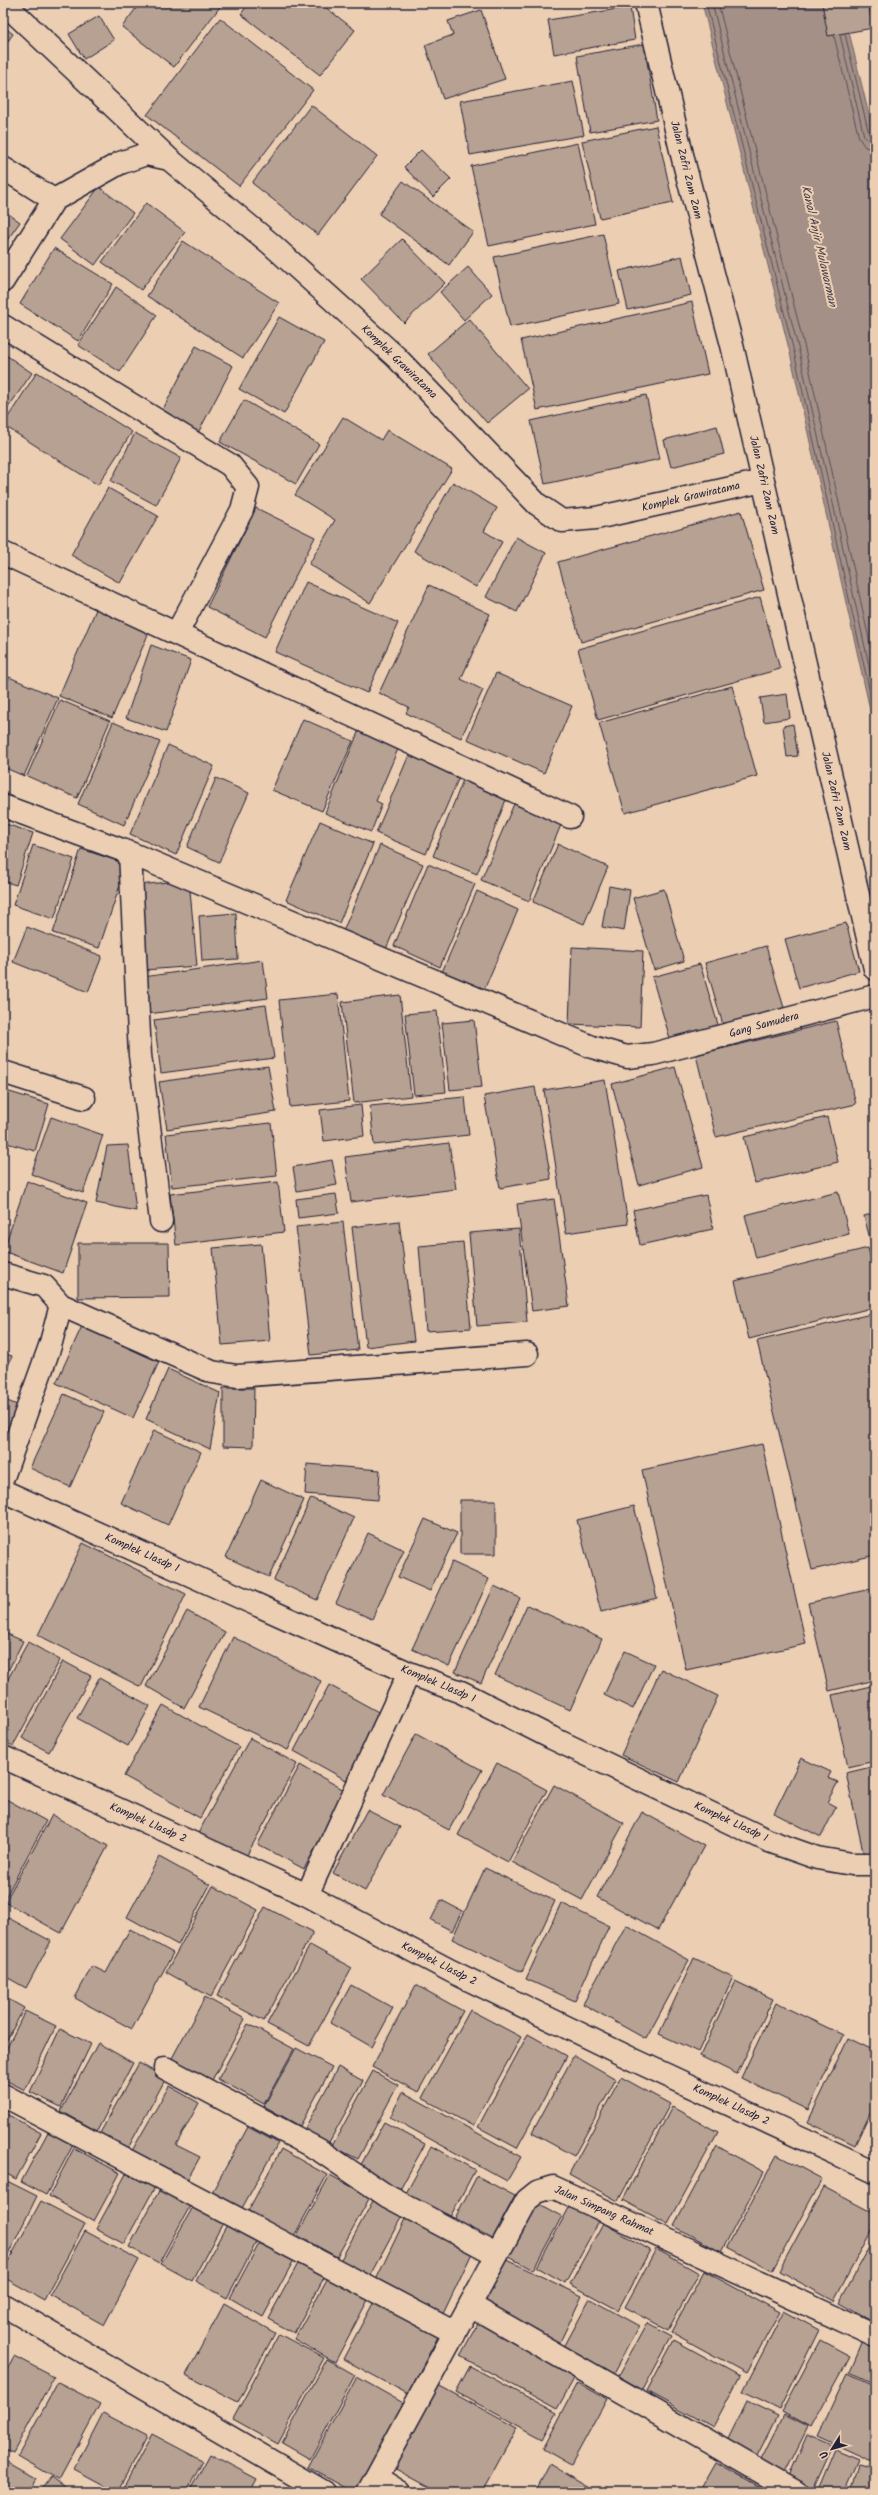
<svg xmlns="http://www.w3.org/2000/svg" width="878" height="2495" font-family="Kalam,sans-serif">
  <rect width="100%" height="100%" fill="#ecceb2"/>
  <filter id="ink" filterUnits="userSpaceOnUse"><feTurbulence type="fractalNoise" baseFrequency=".025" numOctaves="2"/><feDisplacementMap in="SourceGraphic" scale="8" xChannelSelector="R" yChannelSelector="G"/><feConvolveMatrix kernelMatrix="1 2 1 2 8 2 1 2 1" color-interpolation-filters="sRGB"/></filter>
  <g filter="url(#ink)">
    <!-- water -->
    <path fill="#a49087" stroke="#706469" d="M702 3H842L875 140V732L790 353Z"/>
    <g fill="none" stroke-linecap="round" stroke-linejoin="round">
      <!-- shore -->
      <path stroke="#564e59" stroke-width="1" d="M706 3 794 352 875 715
        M712 3 799 351 875 692
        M718 3 805 349 875 666
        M845 34 869 134 875 138
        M840 35 864 136 869 141 875 143
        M834 36 859 138 865 147 875 149"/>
    </g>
    <!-- building -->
    <path fill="#b7a192" stroke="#22223b" d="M140 3H223L174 67 122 27Z
      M249 3H320L355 30 320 75 241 14Z
      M822 3H868L873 28 828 36Z
      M630 7 635 40 554 54 548 20Z
      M481 10 505 79 443 99 425 45 453 35 448 21Z
      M99 16 114 40 84 59 69 34Z
      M220 18 313 90 239 186 147 115Z
      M3 26 13 34 3 48Z
      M644 44 657 120 590 132 577 56Z
      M573 81 584 135 470 155 460 101Z
      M311 105 377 156 318 235 252 183Z
      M656 126 673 203 600 218 582 141Z
      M578 143 595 224 489 246 471 166Z
      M421 150 451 179 433 197 404 167Z
      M403 181 473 232 449 265 379 214Z
      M99 187 133 213 95 265 60 239Z
      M146 203 185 232 141 290 102 262Z
      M3 210 20 222 3 246Z
      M603 234 619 304 510 327 494 257Z
      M402 239 445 283 404 323 361 279Z
      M183 241 279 303 243 358 147 296Z
      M54 248 113 284 78 341 20 304Z
      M682 256 691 295 628 310 619 271Z
      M468 267 492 294 464 320 440 292Z
      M116 287 157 315 120 372 78 345Z
      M692 302 708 374 537 410 521 340Z
      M279 317 324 342 284 414 239 389Z
      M469 319 528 389 487 423 428 354Z
      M196 346 233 366 198 433 161 413Z
      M3 353 32 373 3 415Z
      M37 372 132 432 98 485 3 425Z
      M646 395 660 459 545 484 531 421Z
      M244 400 319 444 296 484 220 442Z
      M343 417 381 440 387 430 452 469 370 603 309 564 335 520 295 495Z
      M717 426 724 454 671 467 664 440Z
      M135 433 181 458 156 505 111 481Z
      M453 482 497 508 484 531 502 542 476 587 414 551Z
      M108 488 158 516 120 583 71 555Z
      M256 508 315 537 265 637 207 607Z
      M741 511 764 590 581 642 558 562Z
      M516 537 546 553 517 612 486 597Z
      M306 582 398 623 367 693 275 652Z
      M429 585 490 614 461 679 483 690 461 738 406 713 409 707 379 693Z
      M760 597 780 669 598 720 578 649Z
      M97 607 150 630 112 718 59 696Z
      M151 645 191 660 166 732 126 718Z
      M496 673 572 706 544 773 467 739Z
      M9 677 58 698 24 776 3 767V692Z
      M732 686 757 776 625 813 599 723Z
      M787 694 790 718 764 722 760 698Z
      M60 700 110 721 77 798 27 776Z
      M303 719 353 741 322 811 272 790Z
      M113 722 160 742 124 825 78 804Z
      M793 724 798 756 787 757 783 726Z
      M361 725 401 742 376 801 382 804 371 832 325 813Z
      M168 745 214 766 176 855 130 834Z
      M409 755 459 777 426 854 376 833Z
      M216 778 249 793 219 862 187 847Z
      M463 780 507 797 477 874 433 856Z
      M514 804 561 825 529 901 481 880Z
      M320 821 373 844 339 923 286 900Z
      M3 823 33 833 16 885 3 881Z
      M558 844 608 867 584 924 533 902Z
      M33 845 74 859 54 919 13 905Z
      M380 845 423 864 386 949 343 931Z
      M81 849 127 864 99 948 53 933Z
      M428 864 475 884 440 967 394 946Z
      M189 880 197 966 145 970 138 885Z
      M609 886 630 890 624 931 602 927Z
      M664 889 684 961 654 970 633 898Z
      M477 891 518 910 484 990 442 972Z
      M236 913 238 959 202 961 199 916Z
      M846 923 859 971 799 988 785 939Z
      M27 927 102 956 88 992 13 962Z
      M766 946 784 1008 723 1025 705 963Z
      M572 947 643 951 640 1027 569 1024Z
      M263 960 268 998 148 1014 143 977Z
      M700 964 719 1028 671 1042 652 977Z
      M338 994 349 1101 290 1107 279 1000Z
      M400 995 411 1096 354 1103 342 1002Z
      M266 1005 274 1058 161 1073 154 1020Z
      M437 1011 446 1092 414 1095 405 1014Z
      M474 1020 482 1087 450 1090 442 1023Z
      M836 1021 856 1104 716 1137 696 1055Z
      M268 1066 276 1112 167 1129 159 1082Z
      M675 1067 703 1167 639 1185 612 1084Z
      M605 1080 628 1224 566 1233 544 1090Z
      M535 1087 551 1179 500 1188 484 1096Z
      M3 1090 49 1104 35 1151 3 1142Z
      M465 1097 469 1135 374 1145 370 1106Z
      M361 1105 364 1136 324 1141 320 1110Z
      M51 1117 103 1135 83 1193 31 1174Z
      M827 1117 838 1162 755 1183 744 1137Z
      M271 1123 277 1176 172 1187 166 1134Z
      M449 1143 456 1189 351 1202 345 1157Z
      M128 1145 136 1211 96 1203 107 1146Z
      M332 1160 337 1185 297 1192 293 1167Z
      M27 1181 87 1203 63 1273 3 1251Z
      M278 1182 284 1232 176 1245 170 1194Z
      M838 1192 849 1234 756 1258 745 1215Z
      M336 1194 339 1213 298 1218 296 1199Z
      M706 1195 713 1229 640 1245 633 1210Z
      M554 1199 569 1306 532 1311 517 1204Z
      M875 1213V1258L864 1216Z
      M399 1221 414 1341 366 1347 352 1227Z
      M343 1222 358 1350 311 1355 296 1227Z
      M519 1229 527 1322 477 1326 469 1233Z
      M463 1242 471 1328 426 1331 419 1246Z
      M78 1243H169L170 1297 78 1298Z
      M261 1244 270 1341 222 1345 213 1248Z
      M868 1248 875 1275V1307L749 1339 735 1281Z
      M875 1313V1555L812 1570 757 1341Z
      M82 1326 159 1362 133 1418 56 1383Z
      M3 1353 12 1356 3 1380Z
      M168 1369 220 1393 210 1449 146 1419Z
      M223 1388H254L253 1447 223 1446Z
      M64 1394 104 1412 70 1487 30 1468Z
      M3 1399 19 1406 3 1448Z
      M154 1430 201 1452 168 1525 121 1503Z
      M762 1444 806 1644 686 1670 642 1470Z
      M307 1464 380 1470 378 1500 305 1494Z
      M261 1480 304 1500 269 1577 226 1557Z
      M311 1498 354 1518 317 1600 274 1580Z
      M460 1500H496V1554H460Z
      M634 1506 657 1598 601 1612 577 1520Z
      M425 1519 457 1533 430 1591 398 1577Z
      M368 1533 404 1550 372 1619 336 1603Z
      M83 1543 186 1594 141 1687 38 1635Z
      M452 1562 489 1579 449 1666 412 1649Z
      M494 1586 520 1598 481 1683 455 1672Z
      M875 1588V1680L829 1691 808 1603Z
      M527 1605 602 1639 570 1710 495 1675Z
      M187 1611 225 1632 184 1708 146 1686Z
      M3 1632 23 1641 3 1681Z
      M233 1637 321 1681 288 1750 199 1707Z
      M28 1642 60 1660 13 1746 3 1741V1688Z
      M625 1651 654 1664 633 1709 604 1695Z
      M63 1661 91 1676 49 1752 22 1738Z
      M661 1669 718 1696 679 1782 621 1755Z
      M99 1678 150 1706 128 1746 77 1718Z
      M329 1685 382 1714 346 1780 294 1751Z
      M875 1685V1761L848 1767 832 1695Z
      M163 1705 239 1747 200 1818 124 1776Z
      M416 1734 482 1770 449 1830 383 1795Z
      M250 1738 297 1764 242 1864 195 1839Z
      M801 1758 831 1772 828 1778 838 1782 827 1802 836 1807 821 1837 774 1813Z
      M497 1763 547 1790 508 1862 458 1835Z
      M300 1765 346 1791 304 1869 258 1844Z
      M875 1766V1853L864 1856 846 1773Z
      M554 1785 624 1823 582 1900 512 1862Z
      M4 1798 46 1821 4 1900 3 1800Z
      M367 1810 400 1827 365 1891 333 1873Z
      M642 1812 704 1846 658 1930 597 1897Z
      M52 1815 108 1846 61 1933 5 1902Z
      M159 1857 210 1885 178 1945 127 1917Z
      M485 1868 555 1901 522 1972 452 1939Z
      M213 1886 258 1910 211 1997 166 1972Z
      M441 1900 462 1911 452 1931 431 1920Z
      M561 1903 609 1926 575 2001 526 1979Z
      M265 1907 313 1932 264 2021 217 1996Z
      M3 1915 51 1941 26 1988 3 1975Z
      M626 1925 689 1960 646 2039 583 2004Z
      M130 1929 173 1953 132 2029 75 1998 92 1966 106 1973Z
      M310 1945 352 1968 309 2046 267 2024Z
      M694 1958 733 1977 698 2052 659 2034Z
      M735 1981 773 1999 737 2074 700 2056Z
      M351 1985 393 2008 372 2047 330 2023Z
      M416 1985 463 2011 418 2092 372 2067Z
      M3 1996 24 2008 3 2047Z
      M205 1997 245 2019 211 2082 171 2060Z
      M776 2003 843 2035 808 2110 741 2078Z
      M470 2010 521 2037 473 2126 422 2098Z
      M25 2011 56 2026 25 2090 3 2079V2056Z
      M248 2024 294 2049 264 2104 218 2079Z
      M60 2029 91 2044 61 2107 30 2092Z
      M528 2034 567 2056 517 2148 478 2127Z
      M848 2038 875 2051V2102L855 2145 808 2122Z
      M98 2043 133 2063 97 2131 61 2111Z
      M296 2048 332 2067 300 2126 264 2106Z
      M574 2055 616 2079 574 2156 532 2133Z
      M139 2063 166 2078 127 2150 99 2135Z
      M338 2067 363 2081 328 2144 304 2130Z
      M373 2071 398 2085 358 2159 332 2146Z
      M621 2077 670 2104 618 2201 569 2174Z
      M169 2086 199 2103 176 2145 200 2157 183 2187 129 2156Z
      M403 2092 521 2157 507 2181 390 2117Z
      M672 2107 718 2132 668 2224 623 2200Z
      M3 2112 41 2133 16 2179 3 2172Z
      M384 2122 425 2144 396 2197 356 2174Z
      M248 2127 278 2143 241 2210 211 2194Z
      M48 2132 73 2145 46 2195 21 2182Z
      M432 2146 475 2170 449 2219 405 2195Z
      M717 2146 764 2172 721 2252 674 2226Z
      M74 2148 120 2173 94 2221 49 2196Z
      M281 2149 327 2175 293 2238 247 2213Z
      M777 2155 822 2179 772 2271 727 2247Z
      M127 2172 155 2187 124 2244 96 2229Z
      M330 2175 370 2197 337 2257 297 2235Z
      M477 2176 515 2196 491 2241 454 2220Z
      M3 2179 37 2196 3 2265Z
      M824 2187 875 2214V2224L834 2301 779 2271Z
      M160 2189 190 2206 159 2263 129 2247Z
      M374 2199 403 2214 368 2279 339 2263Z
      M531 2199 562 2216 533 2270 502 2253Z
      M41 2201 85 2224 44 2300 3 2277V2271Z
      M194 2205 224 2221 192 2281 161 2264Z
      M570 2206 599 2221 565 2283 537 2267Z
      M405 2219 473 2251 442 2316 375 2282Z
      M228 2223 258 2239 227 2298 196 2281Z
      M603 2223 650 2250 618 2310 570 2284Z
      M85 2231 139 2260 104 2325 50 2295Z
      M875 2237V2323L839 2303Z
      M261 2240 295 2258 263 2317 230 2298Z
      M656 2249 699 2273 668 2330 625 2307Z
      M499 2256 582 2296 559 2344 476 2304Z
      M301 2258 327 2272 294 2333 268 2319Z
      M704 2271 780 2312 746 2373 671 2332Z
      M330 2274 370 2296 335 2362 294 2339Z
      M377 2296 441 2331 408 2394 343 2359Z
      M590 2299 639 2326 613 2374 564 2347Z
      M224 2304 275 2333 238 2402 186 2375Z
      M784 2311 819 2330 780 2409 743 2391Z
      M478 2323 575 2377 557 2409 460 2356Z
      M647 2323 672 2336 643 2390 618 2376Z
      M279 2334 324 2358 278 2444 233 2419Z
      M864 2339 875 2345V2384L850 2372Z
      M674 2340 740 2376 713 2427 647 2391Z
      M820 2340 850 2356 811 2428 782 2412Z
      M14 2356 54 2377 13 2453 3 2448V2377Z
      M327 2359 355 2375 310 2459 282 2443Z
      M470 2366 557 2413 543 2439 456 2392Z
      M848 2373 875 2386V2463L818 2437Z
      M357 2377 405 2404 357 2492H353L308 2467Z
      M58 2382 100 2404 59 2480 18 2456Z
      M578 2383 607 2399 571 2465 543 2449Z
      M438 2385 517 2428 482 2492H440L394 2467Z
      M747 2401 778 2416 755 2462 724 2447Z
      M103 2413 147 2436 117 2492 74 2469Z
      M784 2415 808 2427 781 2481 757 2469Z
      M152 2434 203 2461 186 2492H121Z
      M807 2435 832 2446 811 2492H806L786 2483Z
      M834 2449 858 2459 844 2492H816Z
      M210 2454 257 2479 250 2492H189Z
      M3 2459 36 2478 28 2492H3Z
      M716 2462 760 2487 758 2492H699Z
      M550 2464 596 2491V2492H535Z
      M859 2465 875 2469V2492H851Z
      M51 2477 70 2492H39Z
      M259 2488 266 2492H256Z"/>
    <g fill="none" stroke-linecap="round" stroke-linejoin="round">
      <!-- minor casing -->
      <g stroke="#22223b" stroke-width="25">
        <path id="minor" d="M4 3 169 159
          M3 168 54 200
          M3 281 54 200 120 163 146 154 169 159 271 244 396 357 537 504 562 521 596 518 763 481
          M3 326 230 465 248 487 242 510 177 633
          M3 553 570 817
          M3 806 130 853 592 1047 627 1057 653 1054 875 996
          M130 853 140 1055 161 1221
          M3 1072 84 1098
          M3 1274 44 1286 61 1305 50 1346 3 1477
          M61 1305 212 1372 237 1376 527 1354
          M3 1491 409 1673 461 1692 552 1738 769 1841 817 1858 852 1864H875
          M3 1757 307 1895 451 1971 634 2060 875 2172
          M307 1895 409 1673
          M165 2068 319 2150 387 2196 496 2254
          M3 2095 455 2333
          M3 2305 324 2492
          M470 2305 796 2492
          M376 2477 400 2492
          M368 2492 527 2200 537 2192 553 2187 875 2336"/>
      </g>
      <!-- secondary casing -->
      <g stroke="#22223b" stroke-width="25">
        <path id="secondary" d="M646 3 685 167 732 345 875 969"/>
      </g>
      <!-- minor -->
      <use href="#minor" stroke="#ecceb2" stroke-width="22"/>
      <!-- secondary -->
      <use href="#secondary" stroke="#ecceb2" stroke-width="22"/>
    </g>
  </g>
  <g text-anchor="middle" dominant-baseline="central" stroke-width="4" stroke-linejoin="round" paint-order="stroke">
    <!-- street labels -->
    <g font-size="11" fill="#22223b" stroke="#ecceb2">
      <text transform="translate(686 170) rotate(76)">Jalan Zafri Zam Zam</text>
      <text transform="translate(399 362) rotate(44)">Komplek Grawiratama</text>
      <text transform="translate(764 485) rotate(77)">Jalan Zafri Zam Zam</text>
      <text transform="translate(691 497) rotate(-13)">Komplek Grawiratama</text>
      <text transform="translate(836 801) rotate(77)">Jalan Zafri Zam Zam</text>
      <text transform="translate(764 1025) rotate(-15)">Gang Samudera</text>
      <text transform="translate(142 1553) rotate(24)">Komplek Llasdp 1</text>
      <text transform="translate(438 1684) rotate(23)">Komplek Llasdp 1</text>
      <text transform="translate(731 1822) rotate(25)">Komplek Llasdp 1</text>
      <text transform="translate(148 1823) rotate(24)">Komplek Llasdp 2</text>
      <text transform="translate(439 1964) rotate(27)">Komplek Llasdp 2</text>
      <text transform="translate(731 2105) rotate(25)">Komplek Llasdp 2</text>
      <text transform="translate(604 2211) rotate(24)">Jalan Simpang Rahmat</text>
    </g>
    <!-- water labels -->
    <g font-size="12" font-style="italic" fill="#423e4e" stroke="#ecceb2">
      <text transform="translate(819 246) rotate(77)">Kanal Anjir Mulawarman</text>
    </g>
  </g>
  <!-- margin -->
  <rect width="878" height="2495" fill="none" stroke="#ecceb2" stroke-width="16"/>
  <rect x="8" y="8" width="862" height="2479" fill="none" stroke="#22223b" stroke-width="1.5" filter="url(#ink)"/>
  <!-- north arrow -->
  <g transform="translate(832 2449) rotate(233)" stroke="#ecceb2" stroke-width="3" paint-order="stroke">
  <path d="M0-3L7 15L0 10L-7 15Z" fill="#22223b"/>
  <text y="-6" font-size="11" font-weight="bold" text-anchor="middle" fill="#22223b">U</text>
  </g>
</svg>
